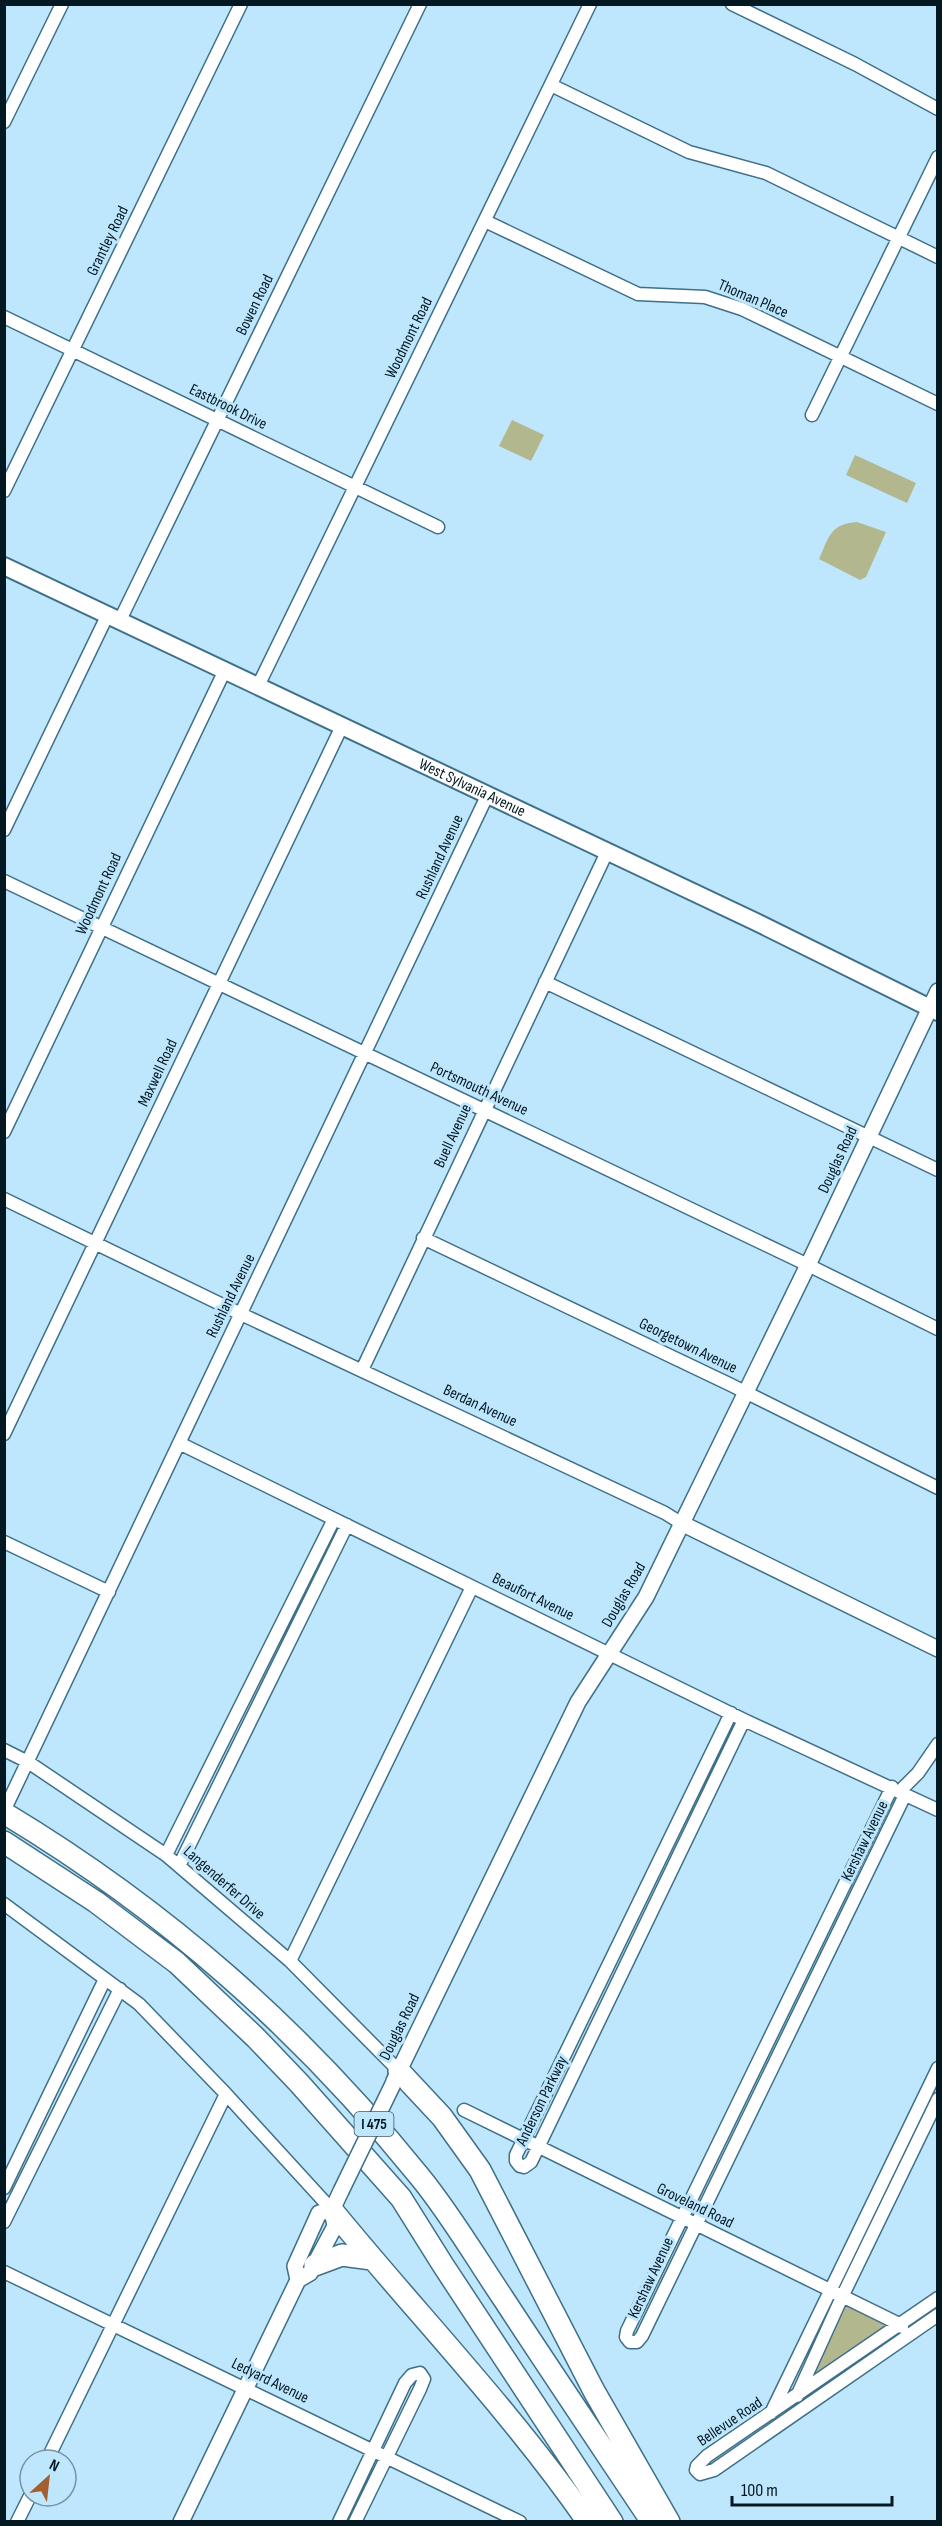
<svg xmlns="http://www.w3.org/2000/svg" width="942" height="2526" font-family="'Sofia Sans Condensed',sans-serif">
  <rect width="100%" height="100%" fill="#bee7fe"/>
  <!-- green -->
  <path fill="#b3b78d" d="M512 420 544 435 531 461 499 446Z
    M855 455 916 483 907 503 846 475Z
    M857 522 886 532 866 577 860 580 819 559C829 537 830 524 857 522Z
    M843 2300 895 2324 811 2379Z"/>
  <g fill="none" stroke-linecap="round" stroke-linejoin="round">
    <!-- minor casing -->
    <g stroke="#3e7089" stroke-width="15">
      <path id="minor" d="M732 4 855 64 938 109
        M551 85 689 152 766 173 938 257
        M4 122 62 4
        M485 221 638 294 705 297 742 309 938 404
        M4 317 438 527
        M812 415 938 157
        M4 491 241 4
        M120 620 420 4
        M258 686 590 4
        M4 830 108 614
        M4 881 808 1265 938 1329
        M545 982 938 1170
        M4 1132 225 670
        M4 1199 241 1314 665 1513 681 1523
        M423 1238 729 1384 938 1488
        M362 1370 607 852
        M4 1434 342 726
        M179 1443 744 1720 938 1810
        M4 1542 109 1592
        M731 1713 516 2155V2161L520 2166 524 2167 531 2162 744 1720
        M4 1750 28 1762 166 1855 290 1961 399 2071
        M892 1787 627 2331 626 2337 630 2342H637L642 2336 905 1795
        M900 1791 918 1773 938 1744
        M4 1811 487 796
        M166 1855 334 1519
        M179 1866 347 1525
        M4 1904 139 2004 226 2094 332 2210
        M290 1961 472 1587
        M464 2110 899 2324 902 2327
        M4 2188 105 1979
        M4 2222 120 1989
        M4 2272 520 2522
        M938 2298 707 2456 697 2466 696 2470 700 2474 714 2470 938 2315
        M797 2396 842 2297 938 2099
        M771 2413 938 2068
        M47 2460 226 2094
        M17 2522 30 2496
        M339 2522 405 2383 412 2375 420 2373 424 2379 420 2389 355 2522"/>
    </g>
    <!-- tertiary casing -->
    <g stroke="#3e7089" stroke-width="18">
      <path id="tertiary" d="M681 1523 938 1649
        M394 2081 578 1702 646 1597 808 1265 938 991
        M298 2280 310 2273 335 2226 332 2210 341 2191
        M181 2522 298 2280 295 2266 319 2213 332 2210"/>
    </g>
    <!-- secondary casing -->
    <g stroke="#3e7089" stroke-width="20">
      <g id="secondary">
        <path id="s1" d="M4 566 754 921 938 1012"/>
      </g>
    </g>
    <!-- motorway casing -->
    <g stroke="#3e7089" stroke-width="24">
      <path id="motorway" d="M4 1813C167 1911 301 2030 420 2177 451 2215 476 2258 503 2298 552 2373 602 2447 652 2522
        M4 1842 96 1902 177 1963 256 2038 299 2083 401 2198 443 2265 612 2522
        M399 2071 442 2117 480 2170 594 2391 669 2522
        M332 2210C417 2314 511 2411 588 2522
        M315 2265 342 2255 372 2259"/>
    </g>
    <!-- minor -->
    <use href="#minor" stroke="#fff" stroke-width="12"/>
    <!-- tertiary -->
    <use href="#tertiary" stroke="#fff" stroke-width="15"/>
    <!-- secondary -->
    <use href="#secondary" stroke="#fff" stroke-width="16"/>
    <!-- motorway -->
    <use href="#motorway" stroke="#fff" stroke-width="21"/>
    <!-- tertiary-bridge casing -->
    <g stroke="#3e7089" stroke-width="18" stroke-linecap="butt">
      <path id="tertiary-bridge" d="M341 2191 393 2084"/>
    </g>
    <!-- tertiary-bridge -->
    <use href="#tertiary-bridge" stroke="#fff" stroke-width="15"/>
  </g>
  <g text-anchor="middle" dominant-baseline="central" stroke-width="6" stroke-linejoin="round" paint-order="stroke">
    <!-- shield labels -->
    <rect fill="#bee7fe" stroke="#3c5664" stroke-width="1.5" x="354.5" y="2112" width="39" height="24" rx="4.5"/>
    <g font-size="15" font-weight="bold" fill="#041822">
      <text x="374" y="2124">I 475</text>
    </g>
    <!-- street labels -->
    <g font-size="16" fill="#041822" stroke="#bee7fe">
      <text transform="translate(108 241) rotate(-64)">Grantley Road</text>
      <text transform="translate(753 299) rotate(23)">Thoman Place</text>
      <text transform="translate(255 305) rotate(-64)">Bowen Road</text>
      <text transform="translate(409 338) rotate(-64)">Woodmont Road</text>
      <text transform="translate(228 407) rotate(26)">Eastbrook Drive</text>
      <text stroke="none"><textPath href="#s1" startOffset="518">West Sylvania Avenue</textPath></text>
      <text transform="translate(440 857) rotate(-65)">Rushland Avenue</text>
      <text transform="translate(99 894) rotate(-65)">Woodmont Road</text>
      <text transform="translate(158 1073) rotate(-65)">Maxwell Road</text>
      <text transform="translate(479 1089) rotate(25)">Portsmouth Avenue</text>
      <text transform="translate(453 1136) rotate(-65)">Buell Avenue</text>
      <text transform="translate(838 1160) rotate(-65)">Douglas Road</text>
      <text transform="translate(231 1296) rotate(-64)">Rushland Avenue</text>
      <text transform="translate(688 1346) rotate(26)">Georgetown Avenue</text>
      <text transform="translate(480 1406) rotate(25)">Berdan Avenue</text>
      <text transform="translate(624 1595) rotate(-60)">Douglas Road</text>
      <text transform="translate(533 1597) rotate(26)">Beaufort Avenue</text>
      <text transform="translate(865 1841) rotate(-64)">Kershaw Avenue</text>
      <text transform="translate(224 1883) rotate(41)">Langenderfer Drive</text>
      <text transform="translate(400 2027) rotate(-64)">Douglas Road</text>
      <text transform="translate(542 2101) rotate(-64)">Anderson Parkway</text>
      <text transform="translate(695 2206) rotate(26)">Groveland Road</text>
      <text transform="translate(651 2278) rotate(-65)">Kershaw Avenue</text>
      <text transform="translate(270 2381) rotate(26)">Ledyard Avenue</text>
      <text transform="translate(730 2422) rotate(-34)">Bellevue Road</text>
    </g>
  </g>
  <!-- border -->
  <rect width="942" height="2526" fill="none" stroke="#041822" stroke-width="12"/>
  <!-- north arrow -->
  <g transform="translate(48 2478) rotate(27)"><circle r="28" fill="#bee7fe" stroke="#7494a6" stroke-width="1.5"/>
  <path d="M0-4.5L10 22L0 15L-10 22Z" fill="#a35f30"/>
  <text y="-9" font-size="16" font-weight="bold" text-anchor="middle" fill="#041822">N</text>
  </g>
  <!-- scale -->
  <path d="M732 2496v9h160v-9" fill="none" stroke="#041822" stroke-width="3"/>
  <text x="741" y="2496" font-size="18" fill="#041822" stroke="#bee7fe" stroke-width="4.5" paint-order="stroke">100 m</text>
</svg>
